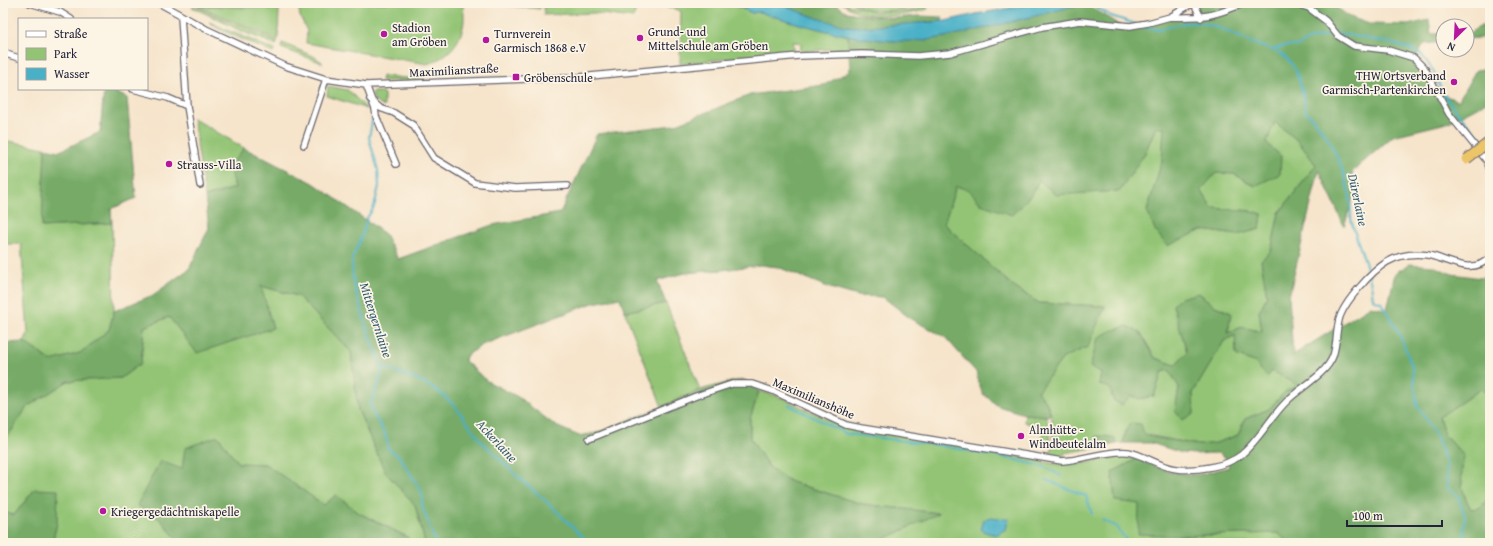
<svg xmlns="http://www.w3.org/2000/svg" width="1493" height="546" font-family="'Gentium Book Plus',serif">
  <rect width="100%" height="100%" fill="#fcf5e5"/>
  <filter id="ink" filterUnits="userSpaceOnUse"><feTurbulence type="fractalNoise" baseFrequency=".025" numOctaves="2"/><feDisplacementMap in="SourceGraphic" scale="8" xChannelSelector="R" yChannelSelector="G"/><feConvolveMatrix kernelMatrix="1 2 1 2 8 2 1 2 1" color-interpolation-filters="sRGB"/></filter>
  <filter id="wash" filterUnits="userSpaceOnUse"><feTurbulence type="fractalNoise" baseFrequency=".012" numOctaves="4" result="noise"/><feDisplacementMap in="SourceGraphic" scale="16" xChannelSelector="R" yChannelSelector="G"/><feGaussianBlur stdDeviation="0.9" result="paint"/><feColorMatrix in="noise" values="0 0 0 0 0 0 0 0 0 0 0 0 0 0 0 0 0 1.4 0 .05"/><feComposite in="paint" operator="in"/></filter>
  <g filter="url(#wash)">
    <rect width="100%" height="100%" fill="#f6e4cb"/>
    <!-- green -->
    <path fill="#93c474" stroke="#5a7358" d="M196 3H287V7L196 5Z
      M298 3H462C470 31 454 56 427 64L306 43 307 31 300 16Z
      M499 3H541L540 9 499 5Z
      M544 3H638L633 18 594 13 544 15Z
      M654 3H730L752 13 760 12 848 36V51L839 49 800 51 801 43 792 42 795 51 680 64 681 11Z
      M842 3 877 12 911 11 926 6 928 9C902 17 865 21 842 3Z
      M852 3H925C904 12 872 14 852 3Z
      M194 6 278 42 276 45 241 31 192 7Z
      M198 6 279 9 278 40Z
      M209 22 275 50 273 53 219 29Z
      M282 43 315 57 323 63 281 48Z
      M382 76 430 80 381 81Z
      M328 86 348 90 367 109 327 96Z
      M372 92H381L384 94V107L374 101Z
      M193 118 244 148 230 166 235 188 205 197Z
      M1275 122 1298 141 1316 165 1279 213 1271 251 1261 260 1267 296 1259 312 1262 332 1242 327 1228 333 1231 313 1213 305 1199 293 1173 305 1187 352 1175 365 1155 358 1140 332 1101 372 1110 388 1131 396H1154L1162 372 1169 370 1179 387 1175 411 1194 414 1193 393 1224 341 1236 335V355L1256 363 1267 377 1272 371 1299 385 1285 392 1269 409 1245 419 1238 435 1216 443 1199 445 1126 431 1123 443 1116 444 1114 438 1094 441V448L1064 453V459L1051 457C1053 434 1057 408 1037 392L1063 358 1088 346 1105 306 1039 303 1014 287 944 224 956 186 969 190 981 204 1031 195 1039 180 1145 153 1156 127 1164 128 1162 161 1147 211 1186 236 1202 230 1237 235 1260 229 1262 214 1252 211 1212 208 1201 190 1215 173 1234 174 1255 186 1281 156 1266 143Z
      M3 140 45 148 42 227 112 223 114 311 109 330 80 353 51 361 24 342 28 333 21 244H3Z
      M260 286 298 296 351 352 358 410 385 472 415 505 425 543H409L408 537 359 513 336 495 324 505 265 464 238 463 182 469 137 505 160 519 180 543H52L57 523 35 489 14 515 3 512V444L27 407 68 381 121 378 141 363 144 327 169 317 273 328Z
      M666 303 700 390 662 407 625 312Z
      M1481 389 1490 396V498L1479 508 1471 509C1460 489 1460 479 1464 456L1444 434 1439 417Z
      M759 391 778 396 849 429 925 439 1056 464 1085 463 1122 456 1137 459 1112 472 1139 504 1179 536 1278 533 1289 543H876L938 513 862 504 791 482 769 467 750 438V419Z
      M1025 414 1046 416 1050 431 1044 430V428L1024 422Z
      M1044 432 1050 433 1049 447 1037 444 1039 439H1042Z"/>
    <!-- forest -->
    <path fill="#76aa66" stroke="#4c6650" d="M777 3H834L847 12 870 16 894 18 919 16 943 17 942 21C911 24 877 30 847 26 823 22 798 13 777 3Z
      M1085 3 1119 25 1130 26 1170 17 1201 18 1194 3H1330L1350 17 1369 24 1408 25 1429 20 1431 34H1443V42L1424 44 1415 58 1437 92 1458 101 1476 70 1490 68V100L1447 123 1393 136 1352 172 1356 190 1344 226 1319 170 1289 296 1293 355 1371 306 1387 310 1395 273 1410 264 1433 266 1452 274 1481 278 1490 272V396L1481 389 1439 417 1444 434 1464 456C1460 479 1460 489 1471 509L1479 508 1490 498V543H1289L1278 533 1179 536 1138 534 1139 504 1115 501 1112 472 1137 459C1157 467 1179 477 1202 474 1211 472 1220 469 1229 467L1226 458 1218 453 1195 454 1182 453 1151 443H1123L1126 431 1130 423 1141 424 1144 434 1152 437 1199 445 1216 443 1238 435 1245 419 1269 409 1285 392 1298 385 1272 371 1267 377 1256 363 1236 355 1235 335 1224 341 1193 393 1194 414 1182 420 1175 411 1179 387 1169 370 1162 372 1154 396 1139 399 1131 396 1122 405 1113 400 1110 388 1099 385 1101 372 1090 367 1098 338 1110 331 1127 326 1140 332 1155 358 1175 365 1187 352 1173 305 1180 298 1199 293 1213 305 1231 313 1228 333 1242 327 1262 332 1259 312 1267 296 1261 260 1271 251 1279 213 1316 165 1298 141 1275 122 1266 143 1281 156 1280 174 1255 186 1234 174 1216 173 1201 190 1212 208 1252 211 1262 214 1260 229 1237 235 1202 230 1167 246 1155 230 1147 211 1162 161 1164 128 1156 127 1145 153 1120 191 1056 195 1039 180 1031 195 1012 215 981 204 969 190 956 186 944 224 1014 287 1039 303 1105 306 1088 347 1063 358 1037 392 1045 400 1051 415 1046 416 1024 414 998 406 982 393 976 372 945 337 911 319 883 297 858 296 830 288 778 267 760 265 722 270 685 273 657 281 666 303 625 312 620 298 593 303 482 345 466 356 465 361 487 381 518 397 556 426 579 436 596 433 662 407 700 390 735 381 745 380 759 391 750 419V438L769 467 791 482 862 504 939 513 876 543H425L415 505 385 472 358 410 351 352 298 296 261 286 273 328 197 353 169 317 144 327 141 363 121 378 68 381 27 407 3 444V343L24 342 51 361 80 353 109 330 114 311 153 295 189 269 209 228 205 197 235 188 230 166 244 148 315 184 356 213 385 234 398 259 492 225 560 213 597 134 674 125 750 95 824 85 850 71 848 35 887 40 940 38Z
      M1490 21V37L1467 39V34Z
      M104 89H109L127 98 136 198 111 209 112 223 42 227 45 148 60 151 100 132Z
      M218 436 238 463 265 464 324 505 336 495 359 513 408 538 409 543H180L160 519 137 505 160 461 182 469 185 448Z
      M1097 436H1105L1115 438 1116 444 1094 448Z
      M35 489 58 490 57 523 52 543H3V512L14 515Z"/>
    <!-- water -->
    <path fill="#48b0c7" stroke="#356981" d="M730 3H777L817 18 846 26 865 27 945 21 976 14 1037 3H1085C1037 16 989 28 940 38 882 49 814 29 759 12L752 13Z
      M990 517 1009 519 1006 529 996 535 985 532 981 529 984 520Z"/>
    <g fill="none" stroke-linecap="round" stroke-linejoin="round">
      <!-- stream -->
      <path stroke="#48b0c7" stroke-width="2" d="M1090 3 1111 16 1136 24
        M1141 26C1158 34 1173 24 1189 23 1216 22 1230 34 1253 43 1267 49 1281 50 1291 63 1299 73 1304 99 1306 112 1330 134 1344 167 1350 198 1351 206 1350 215 1352 223 1359 249 1371 271 1373 299L1382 303 1400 335 1412 366 1417 405 1438 439 1446 462 1447 488 1458 496 1465 516 1464 543
        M1338 33 1390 43 1408 48 1421 54 1433 70 1442 92 1450 103 1484 143
        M1275 49 1284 46H1298L1308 40 1334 33
        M364 100 373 111V117L369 138 378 170 379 186 374 207 367 218 362 236 352 259 353 281 366 326 382 367 381 376 370 406C376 423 388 431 388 449L399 456 422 492V506L436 543
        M382 367 416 379 437 390 455 406 480 440 517 476 548 503 589 543
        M789 405 847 434 937 445 1016 460 1045 467 1061 476
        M1046 480 1086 496 1092 514
        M1102 520 1117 527 1128 543"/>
    </g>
  </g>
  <g filter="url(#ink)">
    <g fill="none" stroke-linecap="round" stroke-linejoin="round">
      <!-- minor casing -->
      <g stroke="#6c666d" stroke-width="8">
        <path id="minor" d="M30 3 60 12 71 19
          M159 3 206 29 285 66 326 79 366 85 580 77 799 56 862 54 918 56 950 53 1042 27 1080 21 1130 26 1148 23 1170 17 1193 3
          M1194 3 1201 18
          M1293 3 1309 8 1326 21 1338 36 1354 46 1388 50 1414 58 1425 69 1449 114 1487 161 1490 170
          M181 17 187 106 200 185
          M1170 17C1204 18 1214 16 1245 3
          M3 51 9 55 19 58
          M366 85 375 109 376 116 396 164
          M133 89 168 98 187 106
          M370 99 380 108 394 113 413 125 434 158 475 183 515 188 567 186
          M304 145 326 79
          M589 439 696 396 732 384H752L773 391 846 425 861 428 1062 461C1084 460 1106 450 1128 452 1145 455 1159 467 1177 469 1195 471 1226 467 1241 455 1259 440 1270 418 1286 402 1300 387 1326 375 1333 356 1337 344 1336 332 1339 320 1343 303 1372 271 1387 262 1399 255 1414 253 1428 255 1448 259 1472 277 1490 257"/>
      </g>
      <!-- minor -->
      <use href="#minor" stroke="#fff" stroke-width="5.5"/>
      <!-- primary-bridge casing -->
      <g stroke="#6c666d" stroke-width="11" stroke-linecap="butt">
        <path id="primary-bridge" d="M1467 159 1490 141"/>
      </g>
      <!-- primary-bridge -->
      <use href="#primary-bridge" stroke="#edc569" stroke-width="9"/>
    </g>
  </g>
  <!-- markers -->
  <g fill="#b5179e" stroke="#fcf5e5" stroke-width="1.5">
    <circle cx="384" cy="34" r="4"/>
    <circle cx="640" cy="38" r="4"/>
    <circle cx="486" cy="40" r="4"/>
    <rect x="512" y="73" width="8" height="8" rx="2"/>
    <circle cx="1454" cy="82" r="4"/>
    <circle cx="169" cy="164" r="4"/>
    <circle cx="1021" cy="436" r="4"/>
    <circle cx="103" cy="511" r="4"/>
  </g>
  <g text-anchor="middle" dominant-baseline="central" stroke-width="3.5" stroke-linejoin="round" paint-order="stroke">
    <!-- poi labels -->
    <g font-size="12" fill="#22223b" stroke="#fcf5e5" text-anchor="start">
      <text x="392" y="27">Stadion<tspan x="392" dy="14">am Gröben</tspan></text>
      <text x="648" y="31">Grund- und<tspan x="648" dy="14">Mittelschule am Gröben</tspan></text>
      <text x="494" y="33">Turnverein<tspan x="494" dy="14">Garmisch 1868 e.V</tspan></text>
      <text x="1446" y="75" text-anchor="end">THW Ortsverband<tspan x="1446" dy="14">Garmisch-Partenkirchen</tspan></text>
      <text x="524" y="77">Gröbenschule</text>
      <text x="177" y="164">Strauss-Villa</text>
      <text x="1029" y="429">Almhütte -<tspan x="1029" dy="14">Windbeutelalm</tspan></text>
      <text x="111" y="511">Kriegergedächtniskapelle</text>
    </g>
    <!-- street labels -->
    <g font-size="12" fill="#22223b" stroke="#fcf5e5">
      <text transform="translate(454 70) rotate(-3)">Maximilianstraße</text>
      <text transform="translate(814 398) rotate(23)">Maximilianshöhe</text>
    </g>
    <!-- water labels -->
    <g font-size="13" font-style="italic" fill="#315b73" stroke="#fcf5e5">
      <text transform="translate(1358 200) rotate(78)">Dürerlaine</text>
      <text transform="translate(376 320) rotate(72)">Mittergernlaine</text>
      <text transform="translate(497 441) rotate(47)">Ackerlaine</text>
    </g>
  </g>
  <!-- margin -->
  <rect width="1493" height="546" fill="none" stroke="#fcf5e5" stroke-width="16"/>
  <!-- legend -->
  <rect x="18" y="18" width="130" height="72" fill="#fcf5e5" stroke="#a5a1a1"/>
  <rect x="26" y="31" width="20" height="6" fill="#ffffff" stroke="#a5a1a1"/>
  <text x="54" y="38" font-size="12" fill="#22223b">Straße</text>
  <rect x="26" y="48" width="20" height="12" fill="#93c474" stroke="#a5a1a1"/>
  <text x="54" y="58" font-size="12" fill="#22223b">Park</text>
  <rect x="26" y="68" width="20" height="12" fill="#48b0c7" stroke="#a5a1a1"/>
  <text x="54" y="78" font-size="12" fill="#22223b">Wasser</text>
  <!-- north arrow -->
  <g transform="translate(1455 38) rotate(204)"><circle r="19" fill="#fcf5e5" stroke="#a5a1a1"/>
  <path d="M0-3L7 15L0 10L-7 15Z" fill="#b5179e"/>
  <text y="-6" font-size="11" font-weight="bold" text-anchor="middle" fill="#22223b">N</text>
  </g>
  <!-- scale -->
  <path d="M1347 520v6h95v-6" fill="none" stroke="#22223b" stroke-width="2"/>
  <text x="1353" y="520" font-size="12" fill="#22223b" stroke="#fcf5e5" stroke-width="3" paint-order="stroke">100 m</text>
</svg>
